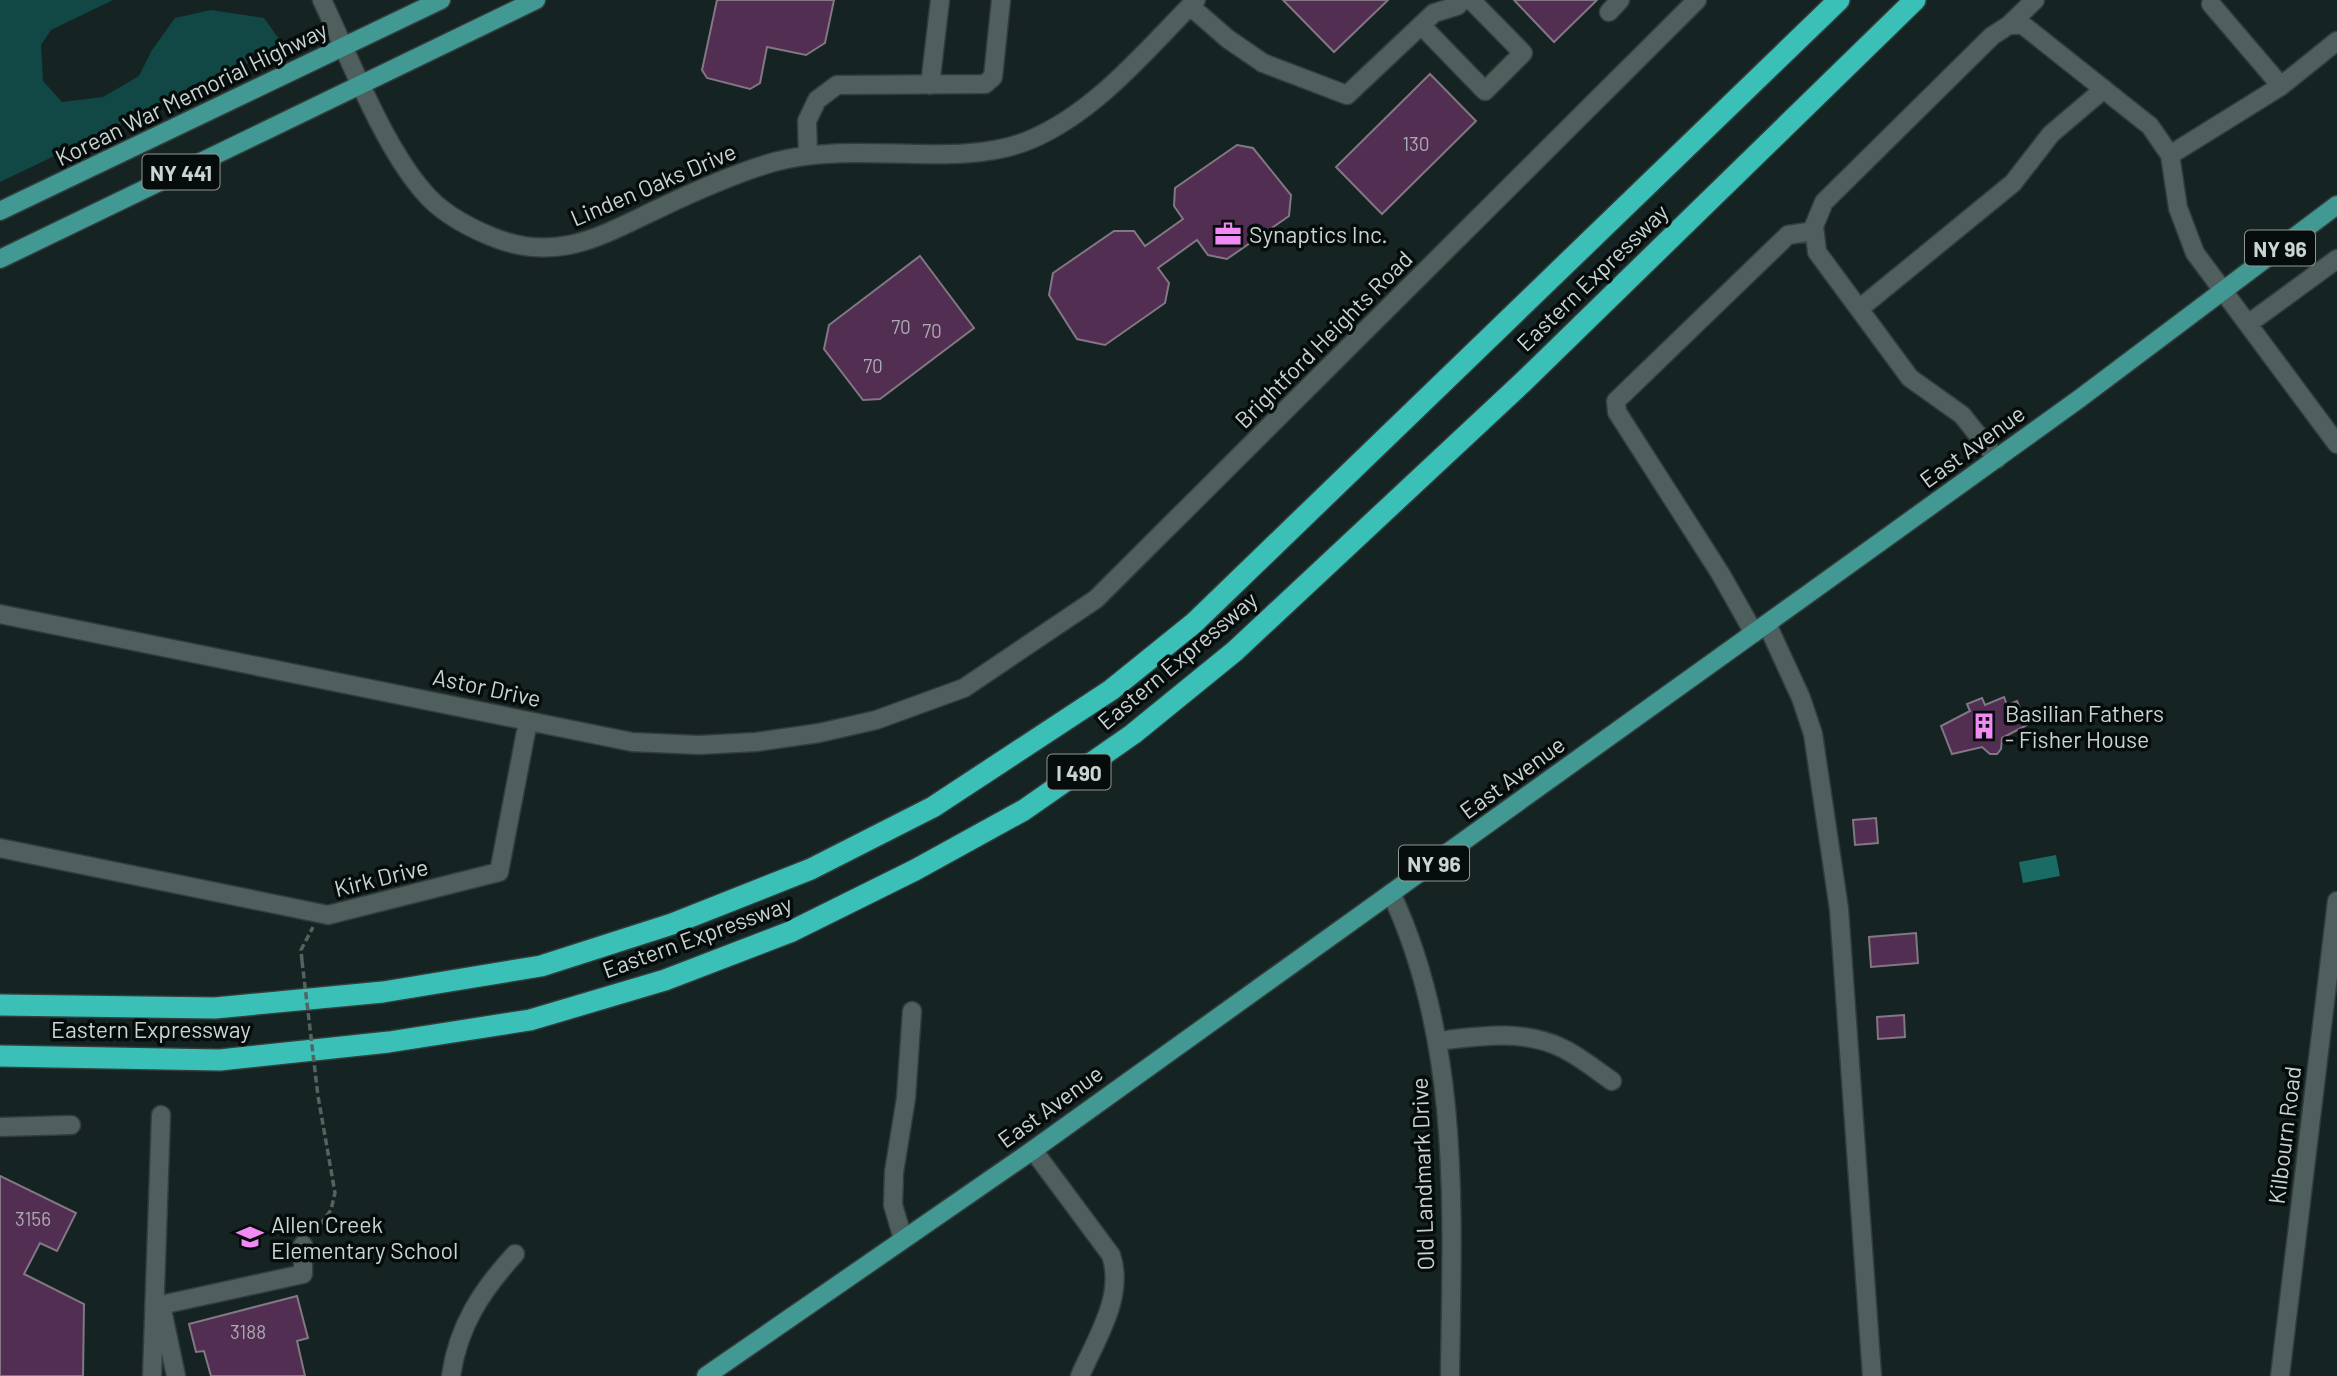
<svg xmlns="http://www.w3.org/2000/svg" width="2337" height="1376" font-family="Barlow,sans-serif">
  <rect width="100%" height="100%" fill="#152423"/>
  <!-- green -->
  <path fill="#114744" d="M0 0H113L51 30 41 45 43 81 62 102 103 97 139 76 152 50 175 18 211 10 264 18 284 46 0 182Z"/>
  <!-- water -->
  <path fill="#1b6b65" d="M2056 855 2060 876 2023 883 2019 862Z"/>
  <!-- building -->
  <path fill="#512e52" stroke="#827782" stroke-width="2" d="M717 0H834L825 43 806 55 767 47 760 83 750 89 707 78 702 70Z
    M1283 0H1388L1334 52Z
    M1514 0H1597L1554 42Z
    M1430 74 1476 121 1382 214 1336 167Z
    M1237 145 1253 148 1291 195 1289 216 1227 259 1208 255 1197 240 1158 268 1169 283 1165 303 1105 345 1077 339 1049 295 1053 273 1114 231H1134L1145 246 1183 219 1174 206 1175 188Z
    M920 256 974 328 880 399 863 400 824 349 829 325Z
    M2004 697 2007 705 2017 701 2027 725 2002 738 2001 749 1997 754H1990L1982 747 1952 754 1941 726 1970 711 1967 704 1982 698 1985 705Z
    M1876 818 1878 843 1855 845 1853 820Z
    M1916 933 1918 963 1871 967 1869 937Z
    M1904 1015 1905 1037 1878 1039 1877 1017Z
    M0 1176 76 1213 57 1251 40 1243 24 1274 84 1304 83 1376H0Z
    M297 1296 308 1338 297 1341 305 1376H211L204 1351 196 1352 189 1324Z"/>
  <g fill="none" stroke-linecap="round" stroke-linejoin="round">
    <!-- minor casing -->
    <g stroke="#323d3c" stroke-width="21">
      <path id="minor" d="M322 0C349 57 383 145 423 191 440 212 466 226 490 236 558 265 604 234 664 206 700 189 736 173 774 162 857 139 959 171 1032 139 1098 110 1146 50 1196 0
        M2211 4 2281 86
        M1190 6 1228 39 1263 63 1347 95 1434 13 1457 6 1463 0
        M1609 12 1620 0
        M1421 25 1485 91 1523 53 1471 0
        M2009 25 2035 0
        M930 85 940 0
        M808 155 807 121 817 100 837 85 985 84 993 77 1001 0
        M2170 155 2281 86 2337 41
        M1859 309 2013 183 2051 134 2104 89
        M2248 324 2337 259
        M1997 459 1962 415 1910 378 1817 252 1814 226 1824 202 1992 36 2009 25H2023L2150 126 2170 155 2178 208 2195 253 2337 444
        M0 614 632 742 699 745 756 742 819 733 876 720 964 688 1096 599 1697 0
        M1767 624 1801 698 1813 734 1839 909 1872 1376
        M1754 633 1720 573 1617 412 1616 401 1788 235 1814 231
        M0 848 328 915 499 872 528 721
        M1391 893C1462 1044 1452 1213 1450 1376
        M1438 1041C1479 1036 1523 1029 1562 1048 1579 1056 1596 1070 1612 1081
        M0 1127 71 1125
        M1033 1150 1111 1255C1125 1296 1096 1339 1080 1376
        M903 1239 893 1205 894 1172 906 1098 912 1011
        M161 1305 303 1274V1245
        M161 1305 176 1376
        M152 1376 161 1115
        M451 1376C458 1326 482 1290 515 1254
        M2280 1376 2337 901"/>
    </g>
    <!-- major casing -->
    <g stroke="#323d3c" stroke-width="21">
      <path id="major" d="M0 211 441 0
        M0 259 536 0
        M706 1376 1033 1150 1815 589 2079 399 2337 205"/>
    </g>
    <!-- highway casing -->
    <g stroke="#323d3c" stroke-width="24">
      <path id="highway" d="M0 1005 215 1008 383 992 541 966 672 924 811 869 933 807 1111 690 1194 623 1839 0
        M0 1056 220 1060 389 1042 530 1020 665 980 790 932 915 870 1024 810 1133 734 1235 651 1522 383 1915 0"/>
    </g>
    <!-- path -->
    <path stroke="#546260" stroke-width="3.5" stroke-dasharray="7 3.5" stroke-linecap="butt" d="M302 961 301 950 313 927
      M314 1233 331 1210 335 1193 318 1096"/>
    <!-- minor -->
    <use href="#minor" stroke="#4f5f5e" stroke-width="18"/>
    <!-- major -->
    <use href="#major" stroke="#429993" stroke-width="18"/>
    <!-- highway -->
    <use href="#highway" stroke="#3ac0b7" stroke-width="21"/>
    <!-- path-bridge -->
    <path stroke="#546260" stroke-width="3.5" stroke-dasharray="7 3.5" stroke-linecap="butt" d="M302 961 318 1096"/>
  </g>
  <!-- icons -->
  <defs>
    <g id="office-bare" transform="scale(2.1)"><path d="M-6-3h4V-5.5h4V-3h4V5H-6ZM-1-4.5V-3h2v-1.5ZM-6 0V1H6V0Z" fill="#f18af4" stroke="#060c0b" stroke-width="2.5" paint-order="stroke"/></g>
    <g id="building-bare" transform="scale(2.1)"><path d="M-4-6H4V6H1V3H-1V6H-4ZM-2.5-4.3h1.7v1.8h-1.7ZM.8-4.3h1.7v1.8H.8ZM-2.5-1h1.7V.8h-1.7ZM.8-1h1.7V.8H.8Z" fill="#f18af4" stroke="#060c0b" stroke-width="2.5" paint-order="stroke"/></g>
    <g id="school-bare" transform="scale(2.1)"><path d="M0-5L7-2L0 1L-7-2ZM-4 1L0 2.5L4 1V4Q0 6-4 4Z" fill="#f18af4" stroke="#060c0b" stroke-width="2.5" paint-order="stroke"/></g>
  </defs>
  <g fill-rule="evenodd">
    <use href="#office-bare" x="1228" y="234"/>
    <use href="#building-bare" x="1984" y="726"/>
    <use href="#school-bare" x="250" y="1237"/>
  </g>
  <g text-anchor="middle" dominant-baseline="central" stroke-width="7" stroke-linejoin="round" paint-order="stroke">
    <!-- number labels -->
    <g font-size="19" fill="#acaab2">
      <text x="1416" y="143">130</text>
      <text x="901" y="326">70</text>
      <text x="932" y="330">70</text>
      <text x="873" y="365">70</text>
      <text x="33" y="1218">3156</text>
      <text x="248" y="1331">3188</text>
    </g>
    <!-- shield labels -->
    <g fill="#060c0b" stroke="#8f9896" stroke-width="2">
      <rect x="142.5" y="154.5" width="77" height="35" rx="5"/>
      <rect x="2245" y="230.5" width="70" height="35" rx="5"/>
      <rect x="1047.5" y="754.5" width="63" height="35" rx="5"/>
      <rect x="1399" y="845.5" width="70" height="35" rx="5"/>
    </g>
    <g font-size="21" font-weight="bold" fill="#cad4d2">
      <text x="181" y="172">NY 441</text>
      <text x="2280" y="248">NY 96</text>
      <text x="1079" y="772">I 490</text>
      <text x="1434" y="863">NY 96</text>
    </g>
    <!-- street labels -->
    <g font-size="23" fill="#cad4d2" stroke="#060c0b">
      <text transform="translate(191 93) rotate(-26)">Korean War Memorial Highway</text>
      <text transform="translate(653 184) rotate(-23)">Linden Oaks Drive</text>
      <text transform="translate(1592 277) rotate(-44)">Eastern Expressway</text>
      <text transform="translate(1323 339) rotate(-45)">Brightford Heights Road</text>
      <text transform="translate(1972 446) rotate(-36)">East Avenue</text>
      <text transform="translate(1177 660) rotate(-40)">Eastern Expressway</text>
      <text transform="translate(487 687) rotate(12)">Astor Drive</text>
      <text transform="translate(1512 777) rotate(-36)">East Avenue</text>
      <text transform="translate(381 877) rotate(-14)">Kirk Drive</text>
      <text transform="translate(697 936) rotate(-20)">Eastern Expressway</text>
      <text x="151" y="1029">Eastern Expressway</text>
      <text transform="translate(1050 1106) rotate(-36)">East Avenue</text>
      <text transform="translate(2284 1135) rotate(-83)">Kilbourn Road</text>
      <text transform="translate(1422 1174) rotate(-92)">Old Landmark Drive</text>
    </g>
    <!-- poi labels -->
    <g font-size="23" fill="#cad4d2" stroke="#060c0b" text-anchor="start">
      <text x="1249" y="234">Synaptics Inc.</text>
      <text x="2005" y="713">Basilian Fathers<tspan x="2005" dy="26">- Fisher House</tspan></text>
      <text x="271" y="1224">Allen Creek<tspan x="271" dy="26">Elementary School</tspan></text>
    </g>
  </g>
</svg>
